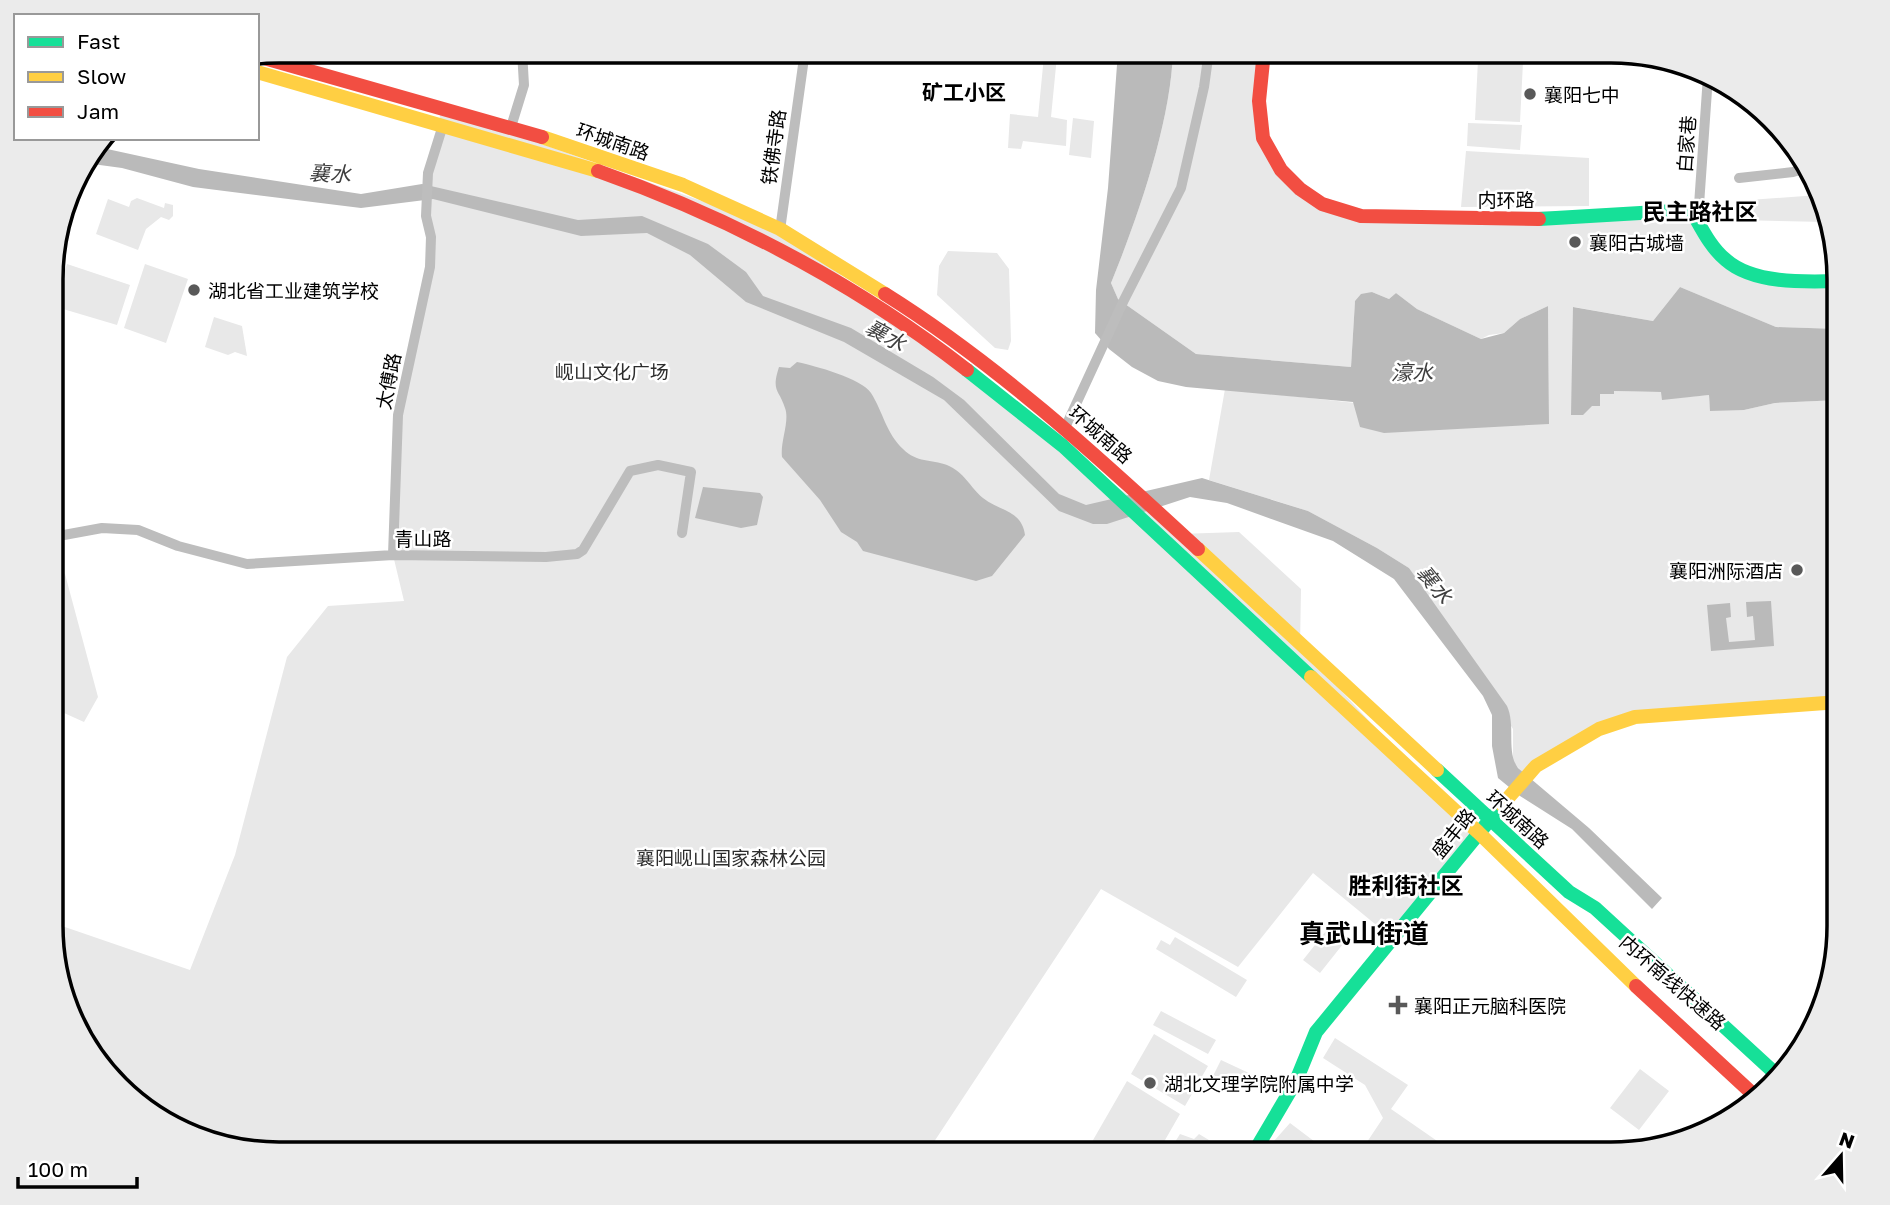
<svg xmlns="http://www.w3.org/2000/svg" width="1890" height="1205" font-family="'Golos Text','Noto Sans SC',sans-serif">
  <rect width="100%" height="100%" fill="#fff"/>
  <!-- green -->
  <path fill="#e8e8e8" d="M1173 51H1264L1257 116 1290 179 1345 213 1691 210 1738 269 1839 281V329L1776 327 1680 287 1653 321 1574 307 1600 394H1614V391L1662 392V399L1709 395 1710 407 1744 410 1775 403 1839 400V702L1635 717 1599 729 1527 777 1513 762V729L1409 568 1377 548 1308 511 1209 480 1225 389 1549 424 1548 306 1520 319 1504 333 1489 335 1481 339 1417 309 1396 293 1389 299 1372 292 1355 301 1351 367 1196 354 1118 299 1111 283C1138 217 1171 122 1173 51Z
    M1044 56H1057L1051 117 1067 120 1066 146 1023 141 1021 149 1008 148 1010 114 1038 117Z
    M1478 60 1523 62 1520 122 1475 120Z
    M441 108 780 229 1179 534 1239 532 1301 589 1300 646 1406 761 1478 832 1392 938 1313 873 1238 967 1101 889 926 1154H278L219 1146 152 1116 89 1053 53 956V941L62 926 190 970 235 855 287 657 328 606 404 601 393 555 398 415 430 267 426 224Z
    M1073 118 1094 121 1091 158 1069 155Z
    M1468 123 1522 125 1520 150 1467 146Z
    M1466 151 1589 158V206L1461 207Z
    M1818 195 1826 222 1736 220 1735 201Z
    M137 198 164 208 165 203 173 205V216L169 220 161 217 146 229 138 250 96 234 108 199 129 207 131 201Z
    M948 251 997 253 1009 269 1011 341 1008 350 995 348 937 295 939 266Z
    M67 264 130 285 117 325 53 306Z
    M145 264 188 279 166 343 124 328Z
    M214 317 242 326 247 356 235 352 228 355 205 347Z
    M53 564 65 574 98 697 84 722 53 708Z
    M1326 931 1343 944 1320 973 1303 960Z
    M1175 937 1247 980 1236 997 1156 949 1161 940 1170 945Z
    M1161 1011 1216 1040 1208 1054 1153 1025Z
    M1154 1034 1208 1066 1185 1106 1131 1074Z
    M1335 1038 1408 1085 1391 1109 1456 1154H1359L1383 1118 1365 1085 1323 1058Z
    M1221 1060 1251 1074 1244 1090 1213 1076Z
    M1640 1069 1669 1091 1639 1130 1610 1108Z
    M1127 1081 1180 1114 1157 1154H1085Z
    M1290 1123 1331 1154H1291L1274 1141Z
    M1180 1134 1194 1139 1199 1134 1232 1154H1176L1170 1150Z"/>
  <!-- water -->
  <path fill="#bababa" d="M1118 51H1173C1171 122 1138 217 1111 283L1118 299 1196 354 1351 367 1355 301 1361 294 1372 292 1389 299 1396 293 1417 309 1481 339 1504 333 1520 319 1548 306 1549 424 1384 433 1360 427 1353 402 1186 387 1158 381 1132 367 1109 349 1095 333 1096 290 1108 188Z
    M98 147 199 169 361 194 422 184 578 220 642 216 708 244 746 272 763 296 851 328 933 377 964 400 1059 494 1086 505 1202 478 1308 511 1377 548 1409 568 1507 706C1516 726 1506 752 1518 768L1589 828 1662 898 1652 909 1572 829 1520 796 1498 778 1492 746V715L1483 696 1394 579 1333 541 1227 503 1190 497 1107 524H1093L1059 511 944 400 844 342 746 302 690 255 647 233 581 236 433 199 361 208 193 187 122 168 85 163Z
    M1680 287 1776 327 1839 329V400L1775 403 1744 410 1710 411 1709 395 1662 400 1661 392 1614 391V394H1600V406H1592L1583 415H1571L1573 307 1653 321Z
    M797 362C815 366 861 378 871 393 883 412 886 433 903 449 917 463 931 459 947 465 964 472 970 487 983 498 999 511 1022 510 1025 535L992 576 976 581 863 551 857 542 841 532 820 500 782 457C780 442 790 421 785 408 779 389 771 392 779 367L790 368Z
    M703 487 760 493 763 497 757 525 741 528 695 518Z
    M1771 601 1774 646 1711 651 1707 605 1730 603 1731 617 1726 618 1729 642 1755 640 1753 616 1747 617 1746 602Z"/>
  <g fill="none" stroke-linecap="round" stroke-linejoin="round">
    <!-- street -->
    <path stroke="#bdbdbd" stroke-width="10" d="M511 127 524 85 522 51
      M1739 178 1793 172 1809 167
      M1691 210 1699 205 1708 76
      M780 230 805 51
      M1065 428 1124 300 1181 188 1204 87 1209 51
      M53 537 102 528 138 530 178 546 247 564 393 555 546 557 577 554 583 550 630 471 658 465 691 472 682 533
      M393 555 398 415 430 267 431 237 426 216 428 173 443 125"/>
    <!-- fast -->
    <path stroke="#16e098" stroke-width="14" d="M1539 219 1691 210C1701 227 1710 247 1726 260 1753 284 1805 282 1839 281
      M967 370 1063 446 1311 677
      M1437 770 1569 892 1595 908 1777 1075
      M1253 1154 1296 1081 1316 1032 1502 805"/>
    <!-- slow -->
    <path stroke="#ffcf43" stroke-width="14" d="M257 72 598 171
      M542 137 683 185 780 229 885 294
      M1198 549 1437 770
      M1311 677 1478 832 1636 986
      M1502 805 1536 766 1599 729 1635 717 1839 702"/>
    <!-- jam -->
    <path stroke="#f24e42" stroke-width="14" d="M1264 51 1259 101 1263 138 1281 170 1300 189 1322 204 1361 216 1539 219
      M257 56 542 137
      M598 171C731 218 855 283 967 370
      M885 294C1000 366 1099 458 1198 549
      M1636 986 1755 1096"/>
  </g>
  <!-- markers -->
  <g fill="#595959" stroke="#fff" stroke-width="2.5">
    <circle cx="1530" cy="94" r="7"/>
    <circle cx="1575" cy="242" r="7"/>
    <circle cx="194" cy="290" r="7"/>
    <circle cx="1797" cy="570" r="7"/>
    <path d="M1394.5 994.5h7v7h7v7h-7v7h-7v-7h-7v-7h7z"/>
    <circle cx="1150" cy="1083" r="7"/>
  </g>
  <g text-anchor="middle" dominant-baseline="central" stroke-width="5" stroke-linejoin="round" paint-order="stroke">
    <!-- poi labels -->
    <g font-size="19" fill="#000" stroke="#fff" text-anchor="start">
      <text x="1544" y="94">襄阳七中</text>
      <text x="1589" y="242">襄阳古城墙</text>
      <text x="208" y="290">湖北省工业建筑学校</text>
      <text x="1783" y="570" text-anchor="end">襄阳洲际酒店</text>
      <text x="1414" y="1005">襄阳正元脑科医院</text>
      <text x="1164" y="1083">湖北文理学院附属中学</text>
    </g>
    <!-- street labels -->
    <g font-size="19" fill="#000" stroke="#fff">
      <text transform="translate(613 141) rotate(19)">环城南路</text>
      <text transform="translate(1686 144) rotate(-86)">白家巷</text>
      <text transform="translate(773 147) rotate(-82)">铁佛寺路</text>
      <text x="1506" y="199">内环路</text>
      <text transform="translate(388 381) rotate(-79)">太傅路</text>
      <text transform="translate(1101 434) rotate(41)">环城南路</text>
      <text x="423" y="538">青山路</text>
      <text transform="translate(1518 819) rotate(42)">环城南路</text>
      <text transform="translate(1453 833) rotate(-51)">盛丰路</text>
      <text transform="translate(1673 982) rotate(41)">内环南线快速路</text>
    </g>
    <!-- park labels -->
    <g font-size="19" fill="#2d2d2d" stroke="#fff">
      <text x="612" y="371">岘山文化广场</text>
      <text x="731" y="857">襄阳岘山国家森林公园</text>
    </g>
    <!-- neighbourhood labels -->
    <g font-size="21" font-weight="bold" fill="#000" stroke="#fff">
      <text x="964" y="92">矿工小区</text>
    </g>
    <!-- water labels -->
    <g font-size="21" font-style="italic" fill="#3e3e3e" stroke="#fff">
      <text transform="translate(330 173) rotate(3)">襄水</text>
      <text transform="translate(886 335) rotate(29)">襄水</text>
      <text x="1412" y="372">濠水</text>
      <text transform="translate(1435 584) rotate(51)">襄水</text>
    </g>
    <!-- quarter labels -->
    <g font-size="23" font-weight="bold" fill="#000" stroke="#fff">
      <text x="1700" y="211">民主路社区</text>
      <text x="1406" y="885">胜利街社区</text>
    </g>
    <!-- district labels -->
    <g font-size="26" font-weight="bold" fill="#000" stroke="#fff">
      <text x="1364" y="933">真武山街道</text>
    </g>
  </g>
  <!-- crop -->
  <path d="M0 0H1890V1205H0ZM279 63H1611A216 216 0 0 1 1827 279V926A216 216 0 0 1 1611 1142H279A216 216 0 0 1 63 926V279A216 216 0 0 1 279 63Z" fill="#ebebeb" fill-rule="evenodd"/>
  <path fill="none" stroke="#000" stroke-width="3.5" d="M279 63H1611A216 216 0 0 1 1827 279V926A216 216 0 0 1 1611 1142H279A216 216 0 0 1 63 926V279A216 216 0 0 1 279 63Z"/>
  <!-- legend -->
  <rect x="14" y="14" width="245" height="126" fill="#ffffff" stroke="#999999" stroke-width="2"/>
  <rect x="28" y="37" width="35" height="10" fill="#16e098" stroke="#999999" stroke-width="2"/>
  <text x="77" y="49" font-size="21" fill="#000000">Fast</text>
  <rect x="28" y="72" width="35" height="10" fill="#ffcf43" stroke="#999999" stroke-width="2"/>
  <text x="77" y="84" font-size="21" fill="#000000">Slow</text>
  <rect x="28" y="107" width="35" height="10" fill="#f24e42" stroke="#999999" stroke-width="2"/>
  <text x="77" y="119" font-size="21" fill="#000000">Jam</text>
  <!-- north arrow -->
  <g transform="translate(1841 1156) rotate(20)" stroke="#ffffff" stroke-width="5" paint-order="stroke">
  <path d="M0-5L12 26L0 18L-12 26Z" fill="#000000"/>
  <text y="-10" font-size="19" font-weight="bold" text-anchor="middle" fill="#000000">N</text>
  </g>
  <!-- scale -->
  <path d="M18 1177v10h119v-10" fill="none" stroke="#000000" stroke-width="3.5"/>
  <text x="28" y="1177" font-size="21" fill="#000000" stroke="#ffffff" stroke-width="5" paint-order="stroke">100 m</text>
</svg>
